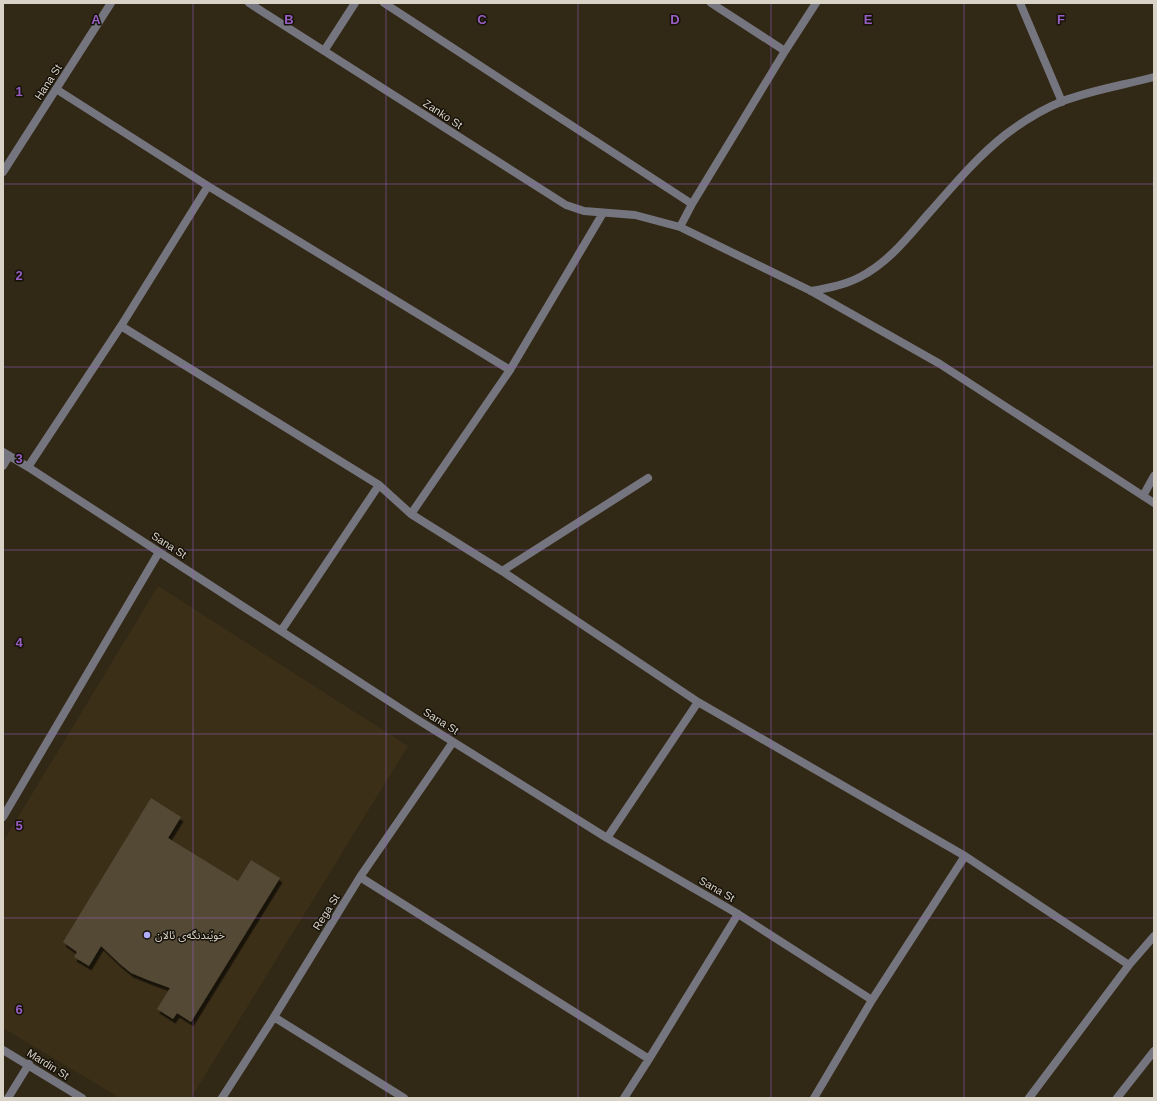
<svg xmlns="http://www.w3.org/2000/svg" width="1157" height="1101" font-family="Helvetica,'Noto Sans Arabic',sans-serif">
  <defs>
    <filter id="shadow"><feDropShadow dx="2.5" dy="4.5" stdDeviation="0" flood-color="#0009"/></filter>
  </defs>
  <rect width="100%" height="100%" fill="#312816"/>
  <!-- built -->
  <path fill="#3c2f17" d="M158 586 408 746 191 1098H120L3 1028V842Z"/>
  <!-- building -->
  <path fill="#534936" filter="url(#shadow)" d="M151 798 181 817 168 838 238 881 251 860 280 878 191 1022 177 1013 173 1019 157 1009 170 988 148 980 131 973 120 964 101 946 89 966 74 957 77 952 63 942Z"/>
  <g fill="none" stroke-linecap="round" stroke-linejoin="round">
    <!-- minor -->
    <path stroke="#75757f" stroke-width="8" d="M249 3 566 205 584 211 635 215 680 227 811 291 940 364 1154 503
      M384 3 692 204
      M711 3 785 51
      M1020 3 1062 102
      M324 51 355 3
      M56 89 208 186 510 370
      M3 172 111 3
      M680 227 692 204 785 51 816 3
      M811 291C828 288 845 285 860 277 889 262 908 237 929 213 953 186 976 158 1005 135 1022 122 1043 109 1063 101 1092 90 1124 85 1154 77
      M121 326 379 485 411 514 510 370 603 213
      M3 452 28 467 415 718 607 838 738 914 872 1000
      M3 466 9 456
      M28 467 121 326 208 186
      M1143 496 1154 476
      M411 514 502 571 698 702 965 856 1129 965
      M502 571 648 478
      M281 631 379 485
      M3 817 159 552
      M607 838 698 702
      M360 877 649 1059
      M274 1017 404 1098
      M3 1050 82 1098
      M8 1098 29 1064
      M222 1098 274 1017 360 877 453 742
      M624 1098 649 1059 738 914
      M814 1098 872 1000 965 856
      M1029 1098 1129 965 1154 936
      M1117 1098 1154 1051"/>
  </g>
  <!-- grid -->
  <path fill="none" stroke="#975ec1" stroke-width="1" stroke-opacity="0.55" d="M193 3V1098M386 3V1098M578 3V1098M771 3V1098M964 3V1098M3 184H1154M3 367H1154M3 550H1154M3 734H1154M3 918H1154"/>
  <!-- markers -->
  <circle fill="#b1adfa" stroke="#16120a" stroke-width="1.5" cx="147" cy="935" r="4"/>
  <g text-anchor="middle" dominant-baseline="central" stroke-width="3" stroke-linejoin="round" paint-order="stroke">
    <!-- street labels -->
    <g font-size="11" fill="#d8d2c7" stroke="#16120a">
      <text transform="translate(48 82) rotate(-57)">Hana St</text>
      <text transform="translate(443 114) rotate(33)">Zanko St</text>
      <text transform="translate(169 545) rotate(33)">Sana St</text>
      <text transform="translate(441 721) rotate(32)">Sana St</text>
      <text transform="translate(717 889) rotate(30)">Sana St</text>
      <text transform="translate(326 912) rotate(-58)">Rega St</text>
      <text transform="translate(48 1064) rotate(32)">Mardin St</text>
    </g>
    <!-- poi labels -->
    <g font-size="11" fill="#d8d2c7" stroke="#16120a" text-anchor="start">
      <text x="155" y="935">خوێندنگەی ئالان</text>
    </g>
  </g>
  <g font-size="13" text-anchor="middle" font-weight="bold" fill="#975ec1" stroke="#16120a" stroke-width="3" stroke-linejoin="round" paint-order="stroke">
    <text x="96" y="24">A</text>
    <text x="289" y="24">B</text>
    <text x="482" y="24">C</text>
    <text x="675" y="24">D</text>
    <text x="868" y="24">E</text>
    <text x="1061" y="24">F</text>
    <text x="19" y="96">1</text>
    <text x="19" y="280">2</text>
    <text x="19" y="463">3</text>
    <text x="19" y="647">4</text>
    <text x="19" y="830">5</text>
    <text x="19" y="1014">6</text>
  </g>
  <!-- border -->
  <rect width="1157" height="1101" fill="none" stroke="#d8d2c7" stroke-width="8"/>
</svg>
